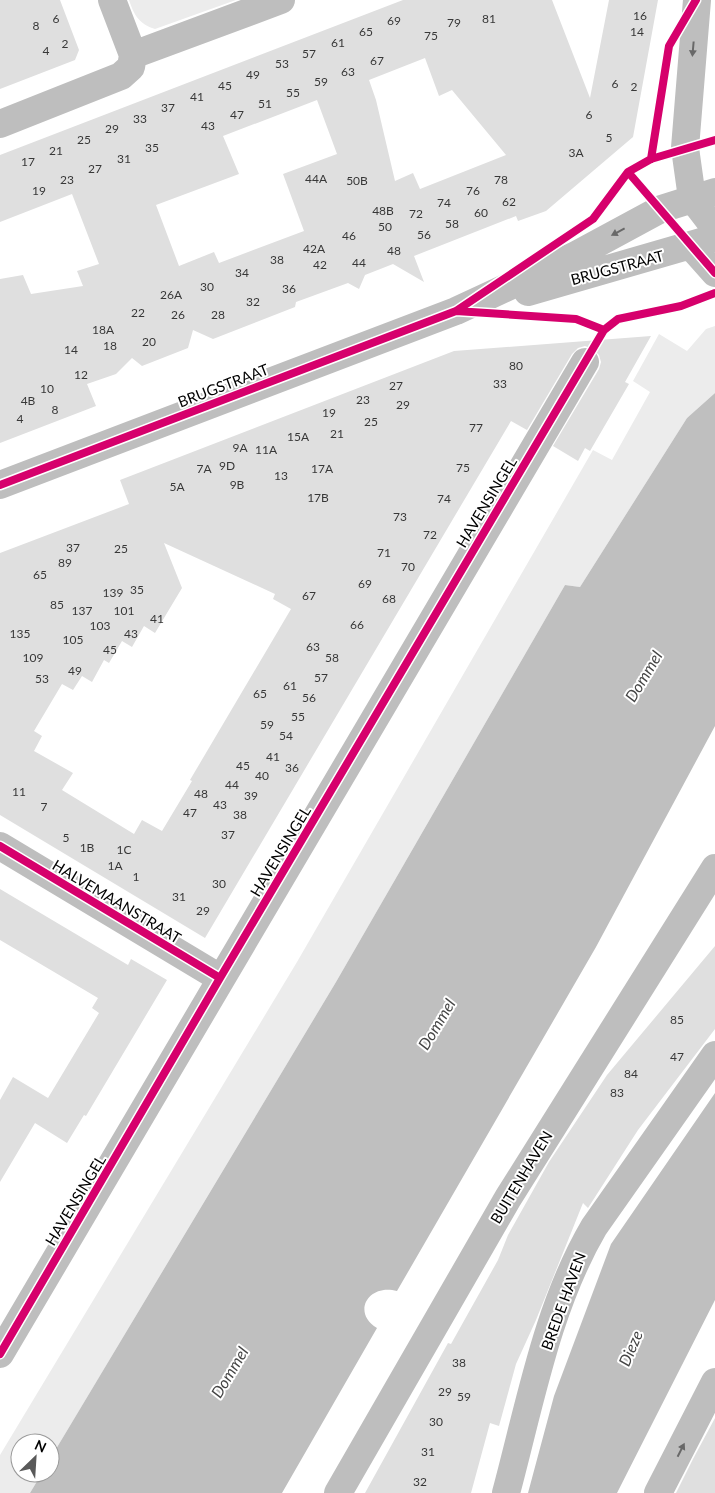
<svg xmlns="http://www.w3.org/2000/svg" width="715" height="1493" font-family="Lato,sans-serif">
  <rect width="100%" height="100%" fill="#fff"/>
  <!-- green -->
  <path fill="#ececec" d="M129 0H236L155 29C139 24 134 15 129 0Z
    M715 326V393L687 418 580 587 565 585 336 982 50 1459V1443H20V1473H42L30 1493H0V1455L297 962 593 450 612 460 650 392 633 381 659 334 687 351 706 329Z"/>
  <!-- water -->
  <path fill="#bfbfbf" d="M715 393V726L596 947 397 1291C369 1283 351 1312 377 1328L282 1493H30L42 1473H50V1459L336 982 565 585 580 587 687 418Z
    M715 1093V1300L617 1493H528L554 1396 611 1244Z"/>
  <!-- building -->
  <path fill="#dfdfdf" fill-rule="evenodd" d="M0 0H60L79 50 75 60 0 89Z
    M403 0H552L590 98 609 0H658L633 137 546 211 518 221 516 216 414 256 424 282 393 264 365 275 359 289 348 283 296 302 295 307 213 339 193 330 188 348 142 366 132 358 116 374 87 384 96 406 0 443V279L23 275 31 294 83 286 77 271 99 264 72 194 0 222V155ZM425 58 439 96 452 90 506 155 420 189 413 173 395 181 376 100 369 80ZM317 100 337 154 283 174 304 231 219 263 214 252 179 266 156 205 239 174 223 136Z
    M651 336 625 382 629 384 590 451 585 448 578 461 553 446 599 369 601 362 599 355 593 349 585 346 578 348 572 354 527 430 511 421 205 938 0 815V553L129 504 120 480 454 351ZM164 543 275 594 273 599 291 609 190 780 192 781 162 831 142 820 134 834 62 790 73 773 34 751 42 736 34 731 62 684 73 690 82 676 92 682 104 660 109 663 122 641 132 647 144 626 155 633 182 588Z
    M0 889 128 965 131 959 167 980 86 1116 84 1115 67 1143 35 1123 0 1182V1100L13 1077 48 1098 99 1013 92 1008 98 998 0 940Z
    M715 946V1029L638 1130 588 1208 583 1203 536 1320 516 1364 499 1426 490 1423 471 1493H365L448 1343 451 1344 498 1260 508 1235 549 1162 607 1075Z
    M715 1418V1493H676L693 1459Z"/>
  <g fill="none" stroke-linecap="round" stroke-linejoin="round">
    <!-- minor -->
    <path stroke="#bebebe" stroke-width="28" d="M112 0 133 55
      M697 0 685 148 692 198 715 228
      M0 124 121 76 131 67 133 55 281 0
      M691 246 715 273
      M528 292 715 238
      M0 485 456 311 574 256 661 209 715 192
      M0 846 220 978
      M0 1354 585 362
      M338 1493 508 1198 715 868
      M506 1493C530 1404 547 1307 594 1227L715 1055
      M658 1493 715 1382"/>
    <!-- cycleway casing -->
    <g stroke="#fff" stroke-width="11">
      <path id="cycleway" d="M651 159 669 46 696 0
        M628 172 715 273
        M456 311 576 319 604 330
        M0 485 456 311 593 219 628 172 651 159 715 140
        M0 846 220 978
        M0 1354 220 978 604 330 618 319 681 306 715 293"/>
    </g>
    <!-- cycleway -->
    <use href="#cycleway" stroke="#d6006c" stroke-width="8"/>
  </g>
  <!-- one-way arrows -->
  <defs><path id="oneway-solid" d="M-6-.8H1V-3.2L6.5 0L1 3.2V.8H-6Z" transform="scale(1.25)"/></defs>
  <g fill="#686868">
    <use href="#oneway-solid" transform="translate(693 49) rotate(95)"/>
    <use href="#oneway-solid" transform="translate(618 232) rotate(152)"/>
    <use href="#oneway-solid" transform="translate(681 1450) rotate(-63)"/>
  </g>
  <g text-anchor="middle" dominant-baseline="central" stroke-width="4" stroke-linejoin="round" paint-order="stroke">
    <!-- number labels -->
    <g font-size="12" fill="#383838">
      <text x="640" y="15">16</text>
      <text x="56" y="18">6</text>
      <text x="489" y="18">81</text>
      <text x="394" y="20">69</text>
      <text x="454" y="22">79</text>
      <text x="36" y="25">8</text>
      <text x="366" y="31">65</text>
      <text x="637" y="31">14</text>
      <text x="431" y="35">75</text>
      <text x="338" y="42">61</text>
      <text x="65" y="43">2</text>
      <text x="46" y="50">4</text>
      <text x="309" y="53">57</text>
      <text x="377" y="60">67</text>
      <text x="282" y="63">53</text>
      <text x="348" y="71">63</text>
      <text x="253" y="74">49</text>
      <text x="321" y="81">59</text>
      <text x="615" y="83">6</text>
      <text x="225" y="85">45</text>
      <text x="634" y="86">2</text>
      <text x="293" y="92">55</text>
      <text x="197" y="96">41</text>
      <text x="265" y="103">51</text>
      <text x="168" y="107">37</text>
      <text x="237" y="114">47</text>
      <text x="589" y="114">6</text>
      <text x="140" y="118">33</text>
      <text x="208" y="125">43</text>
      <text x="112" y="128">29</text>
      <text x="609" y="137">5</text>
      <text x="84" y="139">25</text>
      <text x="152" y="147">35</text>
      <text x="56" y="150">21</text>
      <text x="576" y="152">3A</text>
      <text x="124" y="158">31</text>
      <text x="28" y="161">17</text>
      <text x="95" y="168">27</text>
      <text x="316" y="178">44A</text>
      <text x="67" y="179">23</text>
      <text x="501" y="179">78</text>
      <text x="357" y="180">50B</text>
      <text x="39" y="190">19</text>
      <text x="473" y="190">76</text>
      <text x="509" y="201">62</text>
      <text x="444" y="202">74</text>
      <text x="383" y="210">48B</text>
      <text x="481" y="212">60</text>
      <text x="416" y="213">72</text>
      <text x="452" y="223">58</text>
      <text x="385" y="226">50</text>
      <text x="424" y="234">56</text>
      <text x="349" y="235">46</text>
      <text x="314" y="248">42A</text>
      <text x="394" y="250">48</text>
      <text x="277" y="259">38</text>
      <text x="359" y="262">44</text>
      <text x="320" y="264">42</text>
      <text x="242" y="272">34</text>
      <text x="207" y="286">30</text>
      <text x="289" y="288">36</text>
      <text x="171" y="294">26A</text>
      <text x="253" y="301">32</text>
      <text x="138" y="312">22</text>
      <text x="178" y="314">26</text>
      <text x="218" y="314">28</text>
      <text x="103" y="329">18A</text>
      <text x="149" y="341">20</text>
      <text x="110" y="345">18</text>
      <text x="71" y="349">14</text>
      <text x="516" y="365">80</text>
      <text x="81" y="374">12</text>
      <text x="500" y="383">33</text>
      <text x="396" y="385">27</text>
      <text x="47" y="388">10</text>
      <text x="363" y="399">23</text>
      <text x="28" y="400">4B</text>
      <text x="403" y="404">29</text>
      <text x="55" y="409">8</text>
      <text x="329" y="412">19</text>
      <text x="20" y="418">4</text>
      <text x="371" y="421">25</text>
      <text x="476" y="427">77</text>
      <text x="337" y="433">21</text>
      <text x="298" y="436">15A</text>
      <text x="240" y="447">9A</text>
      <text x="266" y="449">11A</text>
      <text x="227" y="465">9D</text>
      <text x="463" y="467">75</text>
      <text x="204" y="468">7A</text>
      <text x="322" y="468">17A</text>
      <text x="281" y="475">13</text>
      <text x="237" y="484">9B</text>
      <text x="177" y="486">5A</text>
      <text x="318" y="497">17B</text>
      <text x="444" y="498">74</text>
      <text x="400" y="516">73</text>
      <text x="430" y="534">72</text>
      <text x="73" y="547">37</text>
      <text x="121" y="548">25</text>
      <text x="384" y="552">71</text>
      <text x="65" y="562">89</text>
      <text x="408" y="566">70</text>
      <text x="40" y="574">65</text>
      <text x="365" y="583">69</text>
      <text x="137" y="589">35</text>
      <text x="113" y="592">139</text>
      <text x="309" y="595">67</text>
      <text x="389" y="598">68</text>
      <text x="57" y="604">85</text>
      <text x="82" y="610">137</text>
      <text x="124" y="610">101</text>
      <text x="157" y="618">41</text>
      <text x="357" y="624">66</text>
      <text x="100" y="625">103</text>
      <text x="20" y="633">135</text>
      <text x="131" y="633">43</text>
      <text x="73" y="639">105</text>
      <text x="313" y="646">63</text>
      <text x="110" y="649">45</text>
      <text x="33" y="657">109</text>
      <text x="332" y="657">58</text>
      <text x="75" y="670">49</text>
      <text x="321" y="677">57</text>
      <text x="42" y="678">53</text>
      <text x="290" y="685">61</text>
      <text x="260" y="693">65</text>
      <text x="309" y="697">56</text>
      <text x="298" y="716">55</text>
      <text x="267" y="724">59</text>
      <text x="286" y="735">54</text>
      <text x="273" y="756">41</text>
      <text x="243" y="765">45</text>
      <text x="292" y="767">36</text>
      <text x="262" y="775">40</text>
      <text x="232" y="784">44</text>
      <text x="19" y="791">11</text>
      <text x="201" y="793">48</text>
      <text x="251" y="795">39</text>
      <text x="220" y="804">43</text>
      <text x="44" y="806">7</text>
      <text x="190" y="812">47</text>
      <text x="240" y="814">38</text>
      <text x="228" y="834">37</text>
      <text x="66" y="837">5</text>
      <text x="87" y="847">1B</text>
      <text x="124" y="849">1C</text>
      <text x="115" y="865">1A</text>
      <text x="136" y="876">1</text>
      <text x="219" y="883">30</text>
      <text x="179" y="896">31</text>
      <text x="203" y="910">29</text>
      <text x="677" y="1019">85</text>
      <text x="677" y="1056">47</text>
      <text x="631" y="1073">84</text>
      <text x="617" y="1092">83</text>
      <text x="459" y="1362">38</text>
      <text x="445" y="1391">29</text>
      <text x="464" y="1396">59</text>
      <text x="436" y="1421">30</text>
      <text x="428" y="1451">31</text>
      <text x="420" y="1481">32</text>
    </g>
    <!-- street labels -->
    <g font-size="15" fill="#000" stroke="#fff">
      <text transform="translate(617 267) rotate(-15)">BRUGSTRAAT</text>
      <text transform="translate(223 385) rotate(-21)">BRUGSTRAAT</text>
      <text transform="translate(486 502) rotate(-59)">HAVENSINGEL</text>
      <text transform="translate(280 851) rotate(-59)">HAVENSINGEL</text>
      <text transform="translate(117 901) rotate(31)">HALVEMAANSTRAAT</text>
      <text transform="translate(521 1177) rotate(-59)">BUITENHAVEN</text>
      <text transform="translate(75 1200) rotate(-59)">HAVENSINGEL</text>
      <text transform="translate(563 1301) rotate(-70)">BREDE HAVEN</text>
    </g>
    <!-- water labels -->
    <g font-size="16" font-style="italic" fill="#444" stroke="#fff">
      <text transform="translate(643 676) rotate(-59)">Dommel</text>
      <text transform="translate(436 1024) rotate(-59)">Dommel</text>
      <text transform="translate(630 1348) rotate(-67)">Dieze</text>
      <text transform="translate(229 1372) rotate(-59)">Dommel</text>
    </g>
  </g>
  <!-- north arrow -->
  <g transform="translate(35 1458) rotate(25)"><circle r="24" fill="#ffffff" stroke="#999999"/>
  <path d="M0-4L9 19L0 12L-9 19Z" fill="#595959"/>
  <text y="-8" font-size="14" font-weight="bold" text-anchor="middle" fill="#000000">N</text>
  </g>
</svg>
